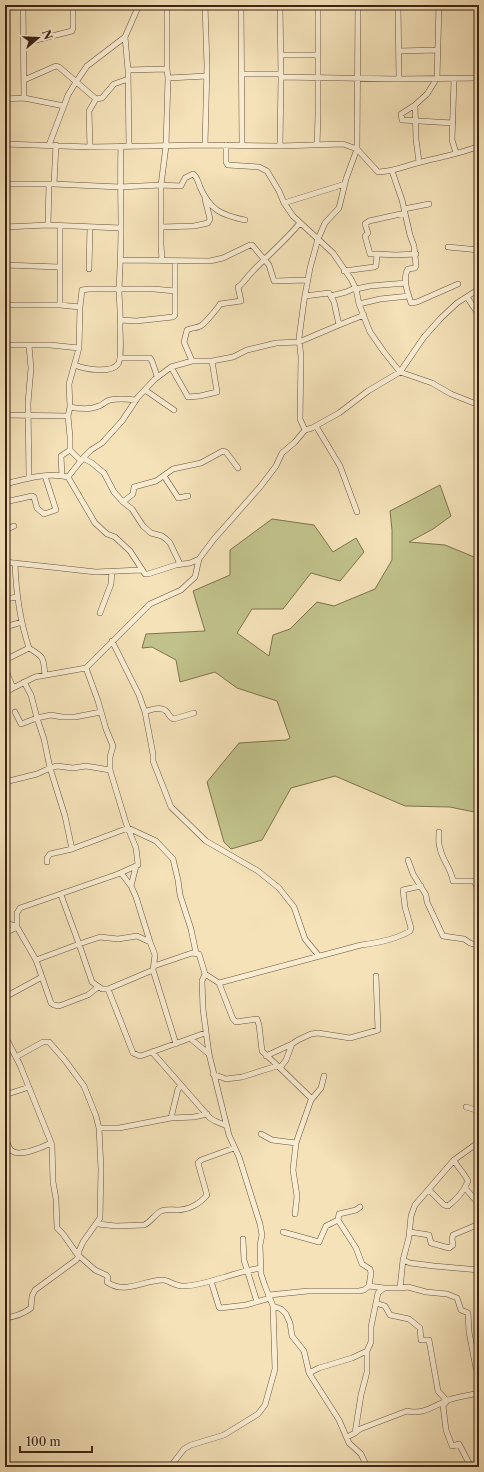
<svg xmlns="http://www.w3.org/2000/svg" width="484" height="1472" font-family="'Libre Caslon Text',serif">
  <rect width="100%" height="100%" fill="#f5e2b9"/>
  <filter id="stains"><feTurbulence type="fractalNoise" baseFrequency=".005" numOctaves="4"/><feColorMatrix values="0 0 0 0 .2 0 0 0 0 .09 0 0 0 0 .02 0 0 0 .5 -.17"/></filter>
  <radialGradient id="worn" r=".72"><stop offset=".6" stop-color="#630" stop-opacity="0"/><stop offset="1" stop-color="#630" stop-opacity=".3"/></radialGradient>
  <!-- green -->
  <path fill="#c1c28b" stroke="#7e724f" d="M440 485 451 516 433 529 409 542 445 545 479 559V813L450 807 405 806 335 776 291 788 262 840 231 849 224 842 207 782 239 743 286 740 290 738 277 701 237 688 215 672 180 682 176 660 152 647 142 648 146 634 205 631 193 591 230 575V550L272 519 314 525 333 552 356 538 364 552 340 581 311 573 283 609H252L237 633 269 656 273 635 290 629 317 602 334 606 375 589 392 560V530L390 511Z"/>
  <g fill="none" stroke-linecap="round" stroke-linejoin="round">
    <!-- street casing -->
    <g stroke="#6a533c" stroke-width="6">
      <path id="street" d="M23 5 24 98
        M241 5 242 145
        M280 5 281 77 280 146
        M398 5 399 79
        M125 37 128 70 129 146
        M24 43 72 31 73 28V5
        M399 51 438 50
        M281 55H317
        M128 70 167 69
        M242 74H281
        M281 77 399 79 479 78
        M168 78 207 76
        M454 79 452 140 456 153
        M24 80 56 66 59 67 96 99 89 111 90 147
        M5 99 24 98 64 106
        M96 99 102 98 114 84 128 79
        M415 105 401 114 402 120 453 123
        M5 144 90 147 205 145 280 146 343 144 357 149 378 172C394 172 407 165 421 162 441 157 460 154 479 146
        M49 145 68 95 76 82 87 66 125 37 139 5
        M205 145 207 66 205 5
        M226 145V162L228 165 259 167 267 171 279 191 284 203 293 216 333 253 351 279 356 289 359 304 370 332 384 352 400 372 432 383 451 394 479 405
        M317 145 318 116V5
        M419 162 416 139 415 105 427 94 437 78 439 5
        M392 171 402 200 410 235 414 246 416 266 415 268 408 269C402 278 408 294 411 303L417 302 458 284
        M5 184H54L120 187 161 185 181 186 185 178 193 174C197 176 198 182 200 187 210 210 221 215 245 220
        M54 184 56 145
        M284 203 345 184
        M404 209 429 204
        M48 225 49 184
        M5 227 48 225 121 228
        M161 227 194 226 208 223 210 219 205 199
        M448 247 479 250
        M377 254H370L365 236 368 233 365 224 369 221 405 213
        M121 260 210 261 223 258 250 245H252L269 265 274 281 308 280
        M162 260 161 245V185L166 146 168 78 167 69V5
        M5 265 59 267
        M89 269 90 227
        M344 271 374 267 376 266 377 254 396 255 416 254
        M356 289 370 286 406 283
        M331 296 346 292 355 288
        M467 297 479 315
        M359 304 380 299 409 296
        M5 305H60L80 307
        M60 305V227
        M120 320 136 321 173 317 175 315V262
        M339 325 364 315
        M5 345H50L79 348
        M29 346 31 368 28 403 29 478
        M121 358H150L152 361 157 376
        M192 361 184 342 187 330C191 328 198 328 202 325 205 323 218 308 220 304L241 301 238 287C244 283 246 278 251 273 267 256 285 241 300 223
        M75 365C84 369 111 374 118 364 122 360 120 334 120 326 121 313 119 301 119 289 120 269 121 249 121 228 121 201 120 174 121 146
        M171 367 188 397 200 396 217 392 212 361
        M145 390 174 410
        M70 407C80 409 90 410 99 406 103 405 105 401 110 400 118 398 128 399 136 400
        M5 415 68 416
        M316 426 340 466 357 512
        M305 430 312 428 339 413 368 391 400 372 424 337 441 318 457 303 479 289
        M83 458 92 463 104 473 114 492 123 502 132 509 143 526 151 533 162 536 166 539 170 543 180 564
        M81 461 70 450V437L68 416 70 407 69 384 79 348 80 307 82 290 89 289H154L175 291
        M62 476 61 456 70 450
        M164 476 177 496 178 498 188 496
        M68 477 83 458 91 450 102 443 122 421 138 397 155 379 171 367 192 361H212L233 357 247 350 276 343 299 342 339 325 334 302 329 293 305 296
        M5 484C25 479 47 472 68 477L95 523 107 534 115 537 130 551 145 574H148L176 565 190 563 199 559
        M5 502 32 496 34 497 37 508 44 514 56 510 45 476
        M123 502 133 494 134 487 156 481 173 469 201 463 223 451 226 452 238 468
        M5 530 14 526
        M5 562 96 572 141 570
        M15 563C16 592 20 621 29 648 45 658 43 657 45 675
        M5 599 17 597
        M100 613 111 584 112 571
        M5 627 22 622
        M112 641 139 695 145 712 153 754V761L171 807 206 841 258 871 279 888 294 907 305 939 319 956
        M5 660 29 648
        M5 668 13 688
        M86 668 98 701 106 729 113 746 110 757V770L126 823 136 848 138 865 118 874 20 908 17 913V927L36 960 79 944 92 982 102 989H108L153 970
        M24 682 31 695 37 718 51 715 62 717H75L101 712
        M5 693 13 688 35 677 86 668 150 604 181 590 195 577 199 559 214 539 260 487 276 466 282 453 295 442 305 430 300 419 301 357 299 338 304 301 310 268 318 239 325 223 339 208 346 179 357 149 358 5
        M15 712 21 724 37 718 44 739 50 768 65 816 72 849
        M145 712C152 709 162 706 167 712 170 716 170 718 174 719L194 713
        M5 782 37 774 50 768 57 766 73 768 86 766 110 770
        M439 832C439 837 438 844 440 848 442 860 451 868 453 881H474L479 891
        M408 860 413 874 426 895 427 902 443 936 464 939 470 943 479 946
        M47 862V858L50 854 72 849 128 828 156 841 173 859 178 880 180 895 191 929 196 953
        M121 873 131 886 136 897 150 942
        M131 886 136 866
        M61 895 79 944 100 937 118 939 137 936 150 942 155 955 153 970 176 1044
        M5 922 17 927
        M5 933 17 927
        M36 960 51 1003 54 1005 59 1006 88 995 98 987
        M154 966 192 953 199 954 205 974 219 983 361 945C377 943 395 940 410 931L411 928 405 907 403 890 421 886
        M205 974 202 981 203 1009 209 1054 229 1135 239 1157 260 1224 262 1235 260 1245 261 1274 265 1286 273 1306 281 1309 286 1314 290 1323 292 1336 304 1351 309 1373 339 1420 349 1443 361 1454 367 1467
        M219 983 233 1019 236 1022 257 1019 259 1025 262 1051 280 1068
        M108 989 133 1053 140 1056 152 1052 205 1033
        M5 997 42 977
        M5 1036 20 1065 52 1145 53 1182 56 1199 57 1228 63 1234 77 1254 95 1270 106 1275 108 1277 107 1282C125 1295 143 1280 163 1280 169 1280 175 1287 186 1286 199 1285 212 1281 225 1277 237 1273 249 1270 261 1268
        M191 1039 209 1054
        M152 1052 210 1118 215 1121 227 1126
        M266 1056 292 1044
        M213 1074 226 1079 242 1077 277 1066
        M5 1095 29 1087
        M312 1099 280 1068 286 1060 292 1044 298 1040 311 1034 318 1033 350 1038 378 1030 376 976
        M466 1107 479 1111
        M171 1118 178 1089 181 1086
        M99 1128H119L171 1118 194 1117 207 1114
        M261 1134 272 1140 296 1143
        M5 1137C7 1141 8 1148 12 1151 20 1157 43 1147 51 1143
        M465 1188 479 1204
        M429 1190 444 1205 448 1206C456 1200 464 1191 468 1181 464 1173 458 1168 454 1160
        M295 1214 297 1196 293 1170 296 1143 311 1100 321 1088 324 1076
        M338 1220 356 1248 362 1264 370 1269 371 1273 369 1286
        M98 1224 116 1226 144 1225C151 1222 154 1215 161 1211 166 1209 171 1210 177 1210 188 1210 200 1204 207 1195L198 1163 201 1160 234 1148
        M283 1232 319 1242 326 1226 338 1220 339 1214 356 1210 360 1207
        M410 1232 429 1235 431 1243 449 1248 453 1245 452 1239 453 1235 479 1224
        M243 1239 244 1260 257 1302
        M403 1260 410 1263 434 1266 479 1270
        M211 1281 219 1307 220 1308 246 1305 270 1298
        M400 1288 408 1287 426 1292 447 1294 457 1298 461 1310 468 1313 469 1332 476 1368 479 1371
        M269 1295 308 1291H359L364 1290 369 1286 384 1288
        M376 1303 385 1306 390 1315 409 1319 420 1328 421 1340H429L438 1391 447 1401 443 1406 446 1430 452 1446 459 1444 470 1465 477 1467
        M5 1318C14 1317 23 1314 31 1308L32 1296 35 1290 76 1260 79 1256V1251L83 1242 100 1218 101 1169 99 1128 96 1116 84 1086 64 1059 49 1042H43L16 1057
        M309 1373 319 1368 352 1358 367 1351
        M355 1433 360 1429 407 1411C423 1415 433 1406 448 1400 458 1397 469 1395 479 1393
        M347 1437 355 1433 361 1395 367 1372V1351L371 1342V1327L378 1293 384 1288H400L403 1260 409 1237 411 1216 415 1205 454 1160 479 1142
        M170 1467 184 1449 191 1445 224 1435 258 1414 265 1405 275 1369 273 1306"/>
    </g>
    <!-- street -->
    <use href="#street" stroke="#f8ecd2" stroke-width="5"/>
  </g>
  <!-- margin -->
  <rect width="484" height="1472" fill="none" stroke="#f5e2b9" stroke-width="20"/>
  <rect x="6" y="6" width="472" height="1460" fill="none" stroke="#3c2313" stroke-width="2"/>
  <rect x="10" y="10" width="464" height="1452" fill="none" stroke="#3c2313"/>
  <!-- north arrow -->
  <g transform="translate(38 38) rotate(71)" stroke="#f8ecd2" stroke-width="3" paint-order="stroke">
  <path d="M0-3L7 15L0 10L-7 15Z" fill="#3c2313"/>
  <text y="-6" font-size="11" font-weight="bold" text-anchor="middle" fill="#3c2313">N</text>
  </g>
  <!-- scale -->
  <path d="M20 1446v6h72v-6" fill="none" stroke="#3c2313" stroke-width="2"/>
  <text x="26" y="1446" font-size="12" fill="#3c2313" stroke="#f8ecd2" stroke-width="3" paint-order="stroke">100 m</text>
  <rect width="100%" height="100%" filter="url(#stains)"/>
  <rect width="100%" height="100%" fill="url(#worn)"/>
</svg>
